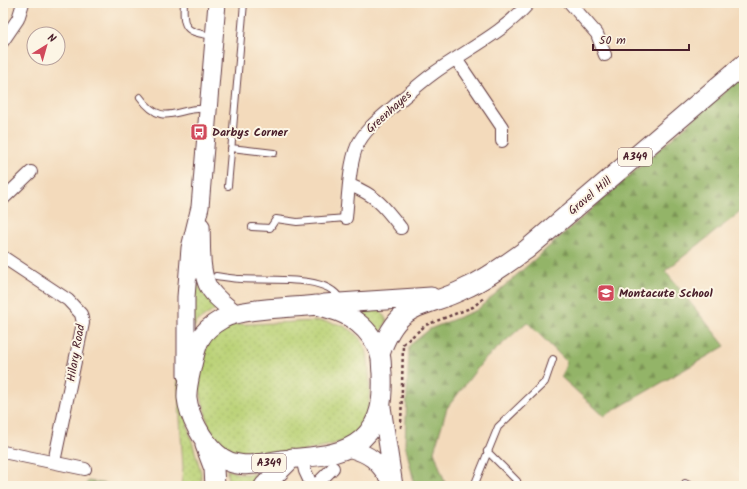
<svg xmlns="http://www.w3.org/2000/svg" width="747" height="489" font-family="Kalam,sans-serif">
  <defs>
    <pattern id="grass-dots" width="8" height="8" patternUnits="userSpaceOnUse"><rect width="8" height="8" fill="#bad276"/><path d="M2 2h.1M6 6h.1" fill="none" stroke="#a1b466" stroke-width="1.8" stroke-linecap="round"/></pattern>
    <pattern id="forest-firs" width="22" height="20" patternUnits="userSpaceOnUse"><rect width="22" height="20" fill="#93b467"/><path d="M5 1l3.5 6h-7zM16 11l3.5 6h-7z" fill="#7a9255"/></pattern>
  </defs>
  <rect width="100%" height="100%" fill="#fcf5e5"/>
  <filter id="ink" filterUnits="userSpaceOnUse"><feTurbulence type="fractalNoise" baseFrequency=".025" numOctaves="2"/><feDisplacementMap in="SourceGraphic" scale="8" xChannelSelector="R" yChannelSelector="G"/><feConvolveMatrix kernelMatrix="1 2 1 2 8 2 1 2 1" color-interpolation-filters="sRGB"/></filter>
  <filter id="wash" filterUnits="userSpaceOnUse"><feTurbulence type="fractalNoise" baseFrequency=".012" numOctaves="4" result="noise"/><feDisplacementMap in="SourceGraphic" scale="16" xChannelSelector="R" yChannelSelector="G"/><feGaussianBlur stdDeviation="0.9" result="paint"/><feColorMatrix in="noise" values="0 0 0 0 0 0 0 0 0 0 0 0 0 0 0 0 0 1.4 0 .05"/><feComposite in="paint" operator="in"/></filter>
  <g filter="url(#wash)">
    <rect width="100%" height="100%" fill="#f3dabb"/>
    <!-- grass -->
    <path fill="url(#grass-dots)" stroke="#827850" d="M197 283 202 292 217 308 198 321 190 332 194 287Z
      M182 285 188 428 201 472V486H181L183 468 177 369Z
      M355 309H380L387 321 379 335Z
      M317 321C328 322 340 323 349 329 356 333 364 343 366 350 370 362 371 408 366 419 362 427 354 435 347 439 336 446 276 456 261 457 250 458 238 455 227 453L210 432 199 387V373L208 341 213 335 231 325Z
      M227 470 240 474H264L253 486H228Z"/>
    <!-- forest -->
    <path fill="url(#forest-firs)" stroke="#6e6a49" d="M744 75V209L665 271 725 346 604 416 561 377 567 362 527 322 483 361 447 408 434 451 446 486H415L405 444 409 346 430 329 477 310Z
      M88 481 108 484 105 486H85Z"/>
  </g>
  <g filter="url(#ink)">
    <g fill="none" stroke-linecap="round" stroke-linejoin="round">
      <!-- lane casing -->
      <g stroke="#633b41" stroke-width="8">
        <path id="lane" d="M184 3C182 30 187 32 213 36
          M140 97C164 130 176 106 207 109
          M231 148 274 153
          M228 186 244 3
          M252 227 270 228 276 219 297 222 346 218
          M216 276C224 277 233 279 241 279 265 281 328 274 340 299
          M487 451 517 481 512 486
          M474 486 498 427 545 382 553 359
          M684 486 685 483 691 486"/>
      </g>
      <!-- street casing -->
      <g stroke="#633b41" stroke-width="14">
        <path id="street" d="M570 3 597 34 605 55
          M3 41 18 19 23 3
          M456 59 502 127V141
          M350 185C377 196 384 206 401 228
          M3 199 31 172
          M346 218C348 198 349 164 357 146 365 129 380 118 394 106 407 95 420 83 434 73 466 50 502 34 529 3
          M3 257 68 300 81 314 83 323 54 462
          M3 452 85 469
          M302 458 305 471 312 486
          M315 486 333 468"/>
      </g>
      <!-- secondary casing -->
      <g stroke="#633b41" stroke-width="19">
        <path id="secondary" d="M201 226C202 244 200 267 207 284 212 296 226 305 235 313
          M186 375V297L190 248 200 207 217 3
          M382 407 394 486
          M348 448C372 455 376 460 390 480"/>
      </g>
      <!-- primary casing -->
      <g stroke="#633b41" stroke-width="21">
        <path id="primary" d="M324 304 431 297
          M317 305C332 309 346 313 358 323 367 330 378 344 380 355 382 360 381 367 382 373 383 398 382 421 362 439 340 458 308 456 281 460 259 464 234 471 216 453 202 440 189 417 187 398 186 388 195 348 200 339 204 331 215 323 222 319 240 308 293 308 317 305Z
          M380 354C400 298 422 311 466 288 488 278 506 264 526 250L744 64
          M205 445 214 469 215 486
          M264 486 292 458"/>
      </g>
      <!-- path -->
      <path stroke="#633b41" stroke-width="2.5" stroke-dasharray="3 3" stroke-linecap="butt" d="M401 428 403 344 426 325 473 307 485 297"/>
      <!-- lane -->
      <use href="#lane" stroke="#fff" stroke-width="6"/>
      <!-- street -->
      <use href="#street" stroke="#fff" stroke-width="12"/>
      <!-- secondary -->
      <use href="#secondary" stroke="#fff" stroke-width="17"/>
      <!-- primary -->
      <use href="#primary" stroke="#fff" stroke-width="19"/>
    </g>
  </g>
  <!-- icons -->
  <defs>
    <g id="bus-square" transform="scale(0.9)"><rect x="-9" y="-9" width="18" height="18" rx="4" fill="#d1495b" stroke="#fcf5e5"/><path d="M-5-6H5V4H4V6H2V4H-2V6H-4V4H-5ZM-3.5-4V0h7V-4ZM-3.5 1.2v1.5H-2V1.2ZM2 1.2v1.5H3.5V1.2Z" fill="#fff"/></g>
    <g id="school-square" transform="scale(0.9)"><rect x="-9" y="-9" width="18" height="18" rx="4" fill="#d1495b" stroke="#fcf5e5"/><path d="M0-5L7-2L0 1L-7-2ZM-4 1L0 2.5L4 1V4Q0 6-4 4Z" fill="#fff"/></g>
  </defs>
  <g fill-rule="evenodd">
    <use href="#bus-square" x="199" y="132"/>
    <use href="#school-square" x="606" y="293"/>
  </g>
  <g text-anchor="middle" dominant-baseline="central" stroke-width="4" stroke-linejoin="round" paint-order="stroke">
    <!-- shield labels -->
    <g fill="#fcf5e5" stroke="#7f5f63" stroke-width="1">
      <rect x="618" y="148" width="34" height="18" rx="3"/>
      <rect x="252" y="454" width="34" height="18" rx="3"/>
    </g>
    <g font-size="11" font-weight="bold" fill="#4a1f2b">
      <text x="635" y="157">A349</text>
      <text x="269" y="463">A349</text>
    </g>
    <!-- street labels -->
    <g font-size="12" fill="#4a1f2b" stroke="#fcf5e5">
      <text transform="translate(389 112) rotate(-42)">Greenhayes</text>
      <text transform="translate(590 196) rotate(-40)">Gravel Hill</text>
      <text transform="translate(76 353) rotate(-80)">Hilary Road</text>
    </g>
    <!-- poi labels -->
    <g font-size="12" font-weight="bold" fill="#4a1f2b" stroke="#fcf5e5" text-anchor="start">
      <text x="212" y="132">Darbys Corner</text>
      <text x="619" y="293">Montacute School</text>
    </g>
  </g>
  <!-- margin -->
  <rect width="747" height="489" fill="none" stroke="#fcf5e5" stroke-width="16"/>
  <!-- north arrow -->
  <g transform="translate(46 46) rotate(37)"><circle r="19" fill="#fcf5e5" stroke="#b59f9b"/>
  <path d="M0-3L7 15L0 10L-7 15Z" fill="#d1495b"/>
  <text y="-6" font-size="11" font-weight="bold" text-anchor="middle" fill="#4a1f2b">N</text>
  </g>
  <!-- scale -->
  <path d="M593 44v6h96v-6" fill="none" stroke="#4a1f2b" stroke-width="2"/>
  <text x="599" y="44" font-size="12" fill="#4a1f2b" stroke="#fcf5e5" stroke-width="3" paint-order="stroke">50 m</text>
</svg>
